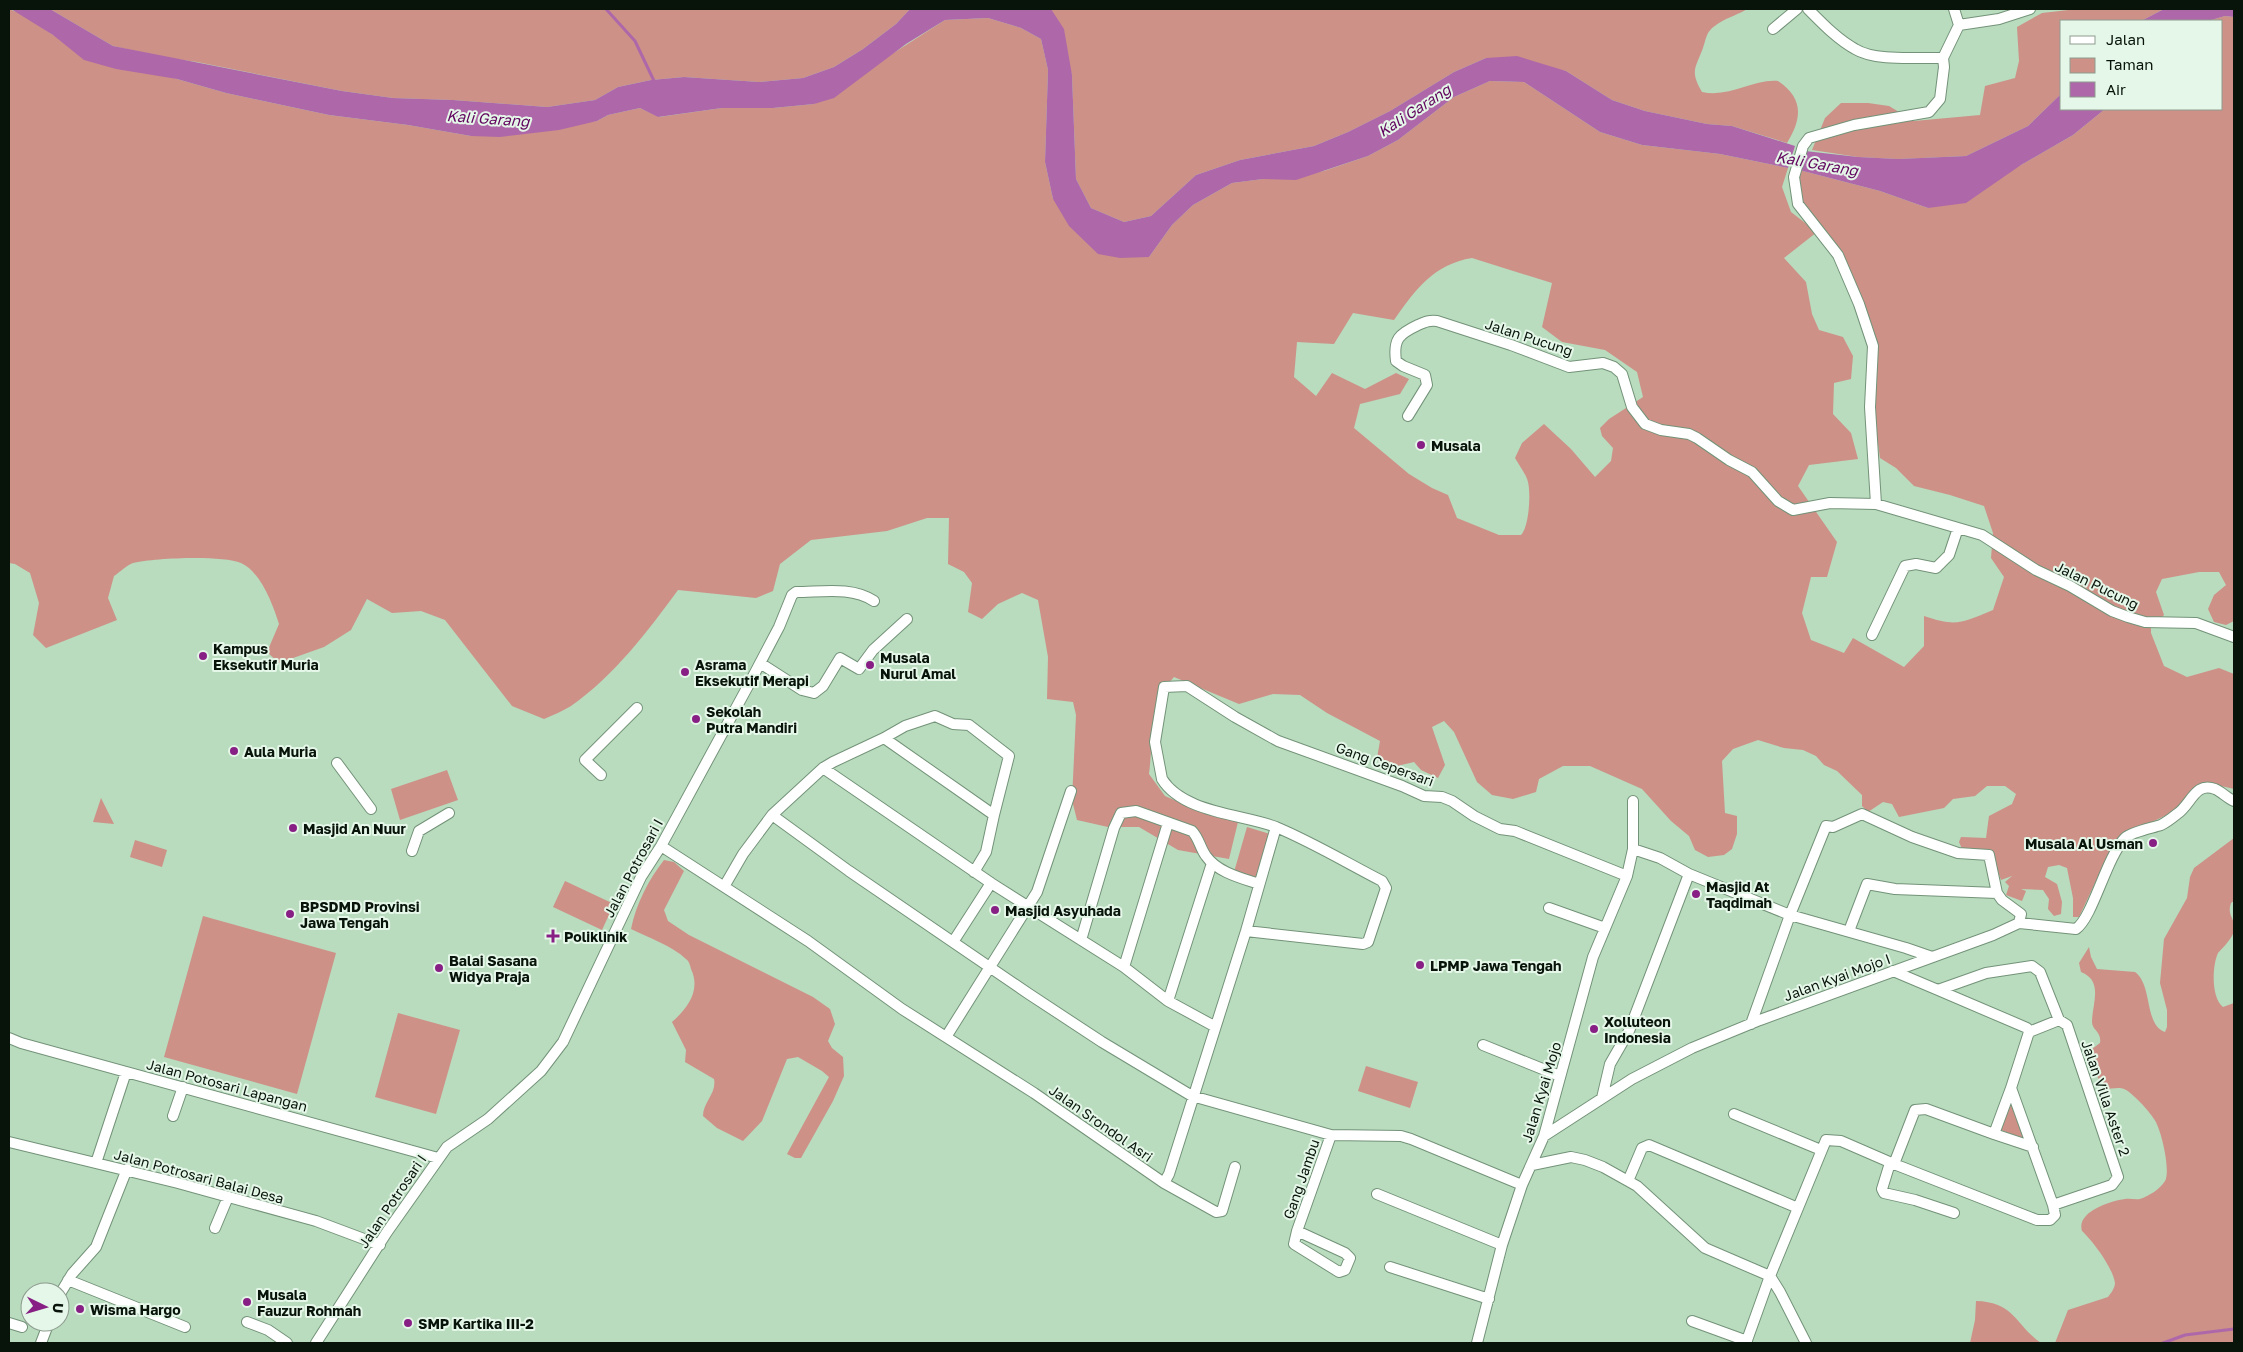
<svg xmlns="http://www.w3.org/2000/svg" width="2243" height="1352" font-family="'Golos Text',sans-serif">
  <rect width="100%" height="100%" fill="#b9dbbe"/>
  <!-- green -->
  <path fill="#cd9187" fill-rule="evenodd" d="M9 9 24 15 53 35 177 79 226 93 329 115 408 125 471 136 597 121 608 115 640 108 659 117 722 108H773L814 104 945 20 988 18 1021 28 1041 39 1048 70 1045 162 1053 199 1149 257 1172 225 1193 205 1232 183 1324 171 1368 156 1398 140 1454 97 1490 81 1524 82 1600 132 1642 145 1720 154 1788 168 1782 187 1791 212 1817 232 1784 258 1806 282 1812 314 1819 330 1843 337 1853 356 1851 379 1834 383 1833 414 1851 433 1858 459 1809 465 1798 486 1837 542 1827 577H1811L1802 613 1811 640 1844 653 1853 638 1904 667 1924 646V616C1956 627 1962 623 1993 610L2004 577 1991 558 1993 533 1984 506 1950 495 1914 486 1896 468 1880 458 1873 408 1877 347 1834 245 1823 228 1797 206 1791 193 1799 170 1880 191 1928 208 2021 165 2073 135 2105 109H2222V21H2208L2225 16 2234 17V621L2226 625 2214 622 2208 609 2214 595 2226 585 2219 572H2199L2162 579 2156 592 2164 615 2151 627V633L2164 666 2187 677 2219 668 2234 674V789L2217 785 2198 794 2186 806 2124 835 2104 864 2079 917H2073V898L2067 868 2059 865 2048 867 2045 877 2057 884 2062 902 2061 914 2054 916 2048 909 2049 899 2043 890 2021 889 2026 891 2022 901 2006 895 2009 886 2005 882 2012 876 2001 880 1991 851H1963L1959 842 1961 837 1986 838 1989 816 2012 804 2016 794 2005 786H1987L1975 796 1953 799 1944 808 1899 817 1892 804 1883 802 1868 812 1862 806V795L1837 771 1824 765 1816 756 1803 750 1784 748 1758 740 1733 749 1722 761 1725 813 1737 816V834L1732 849 1724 855 1708 857 1695 850 1689 836 1671 821 1642 789 1590 766H1563L1539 779 1536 792 1513 799 1492 795 1477 782 1454 732 1444 721 1432 727 1445 765 1438 778 1421 770 1414 762 1397 766H1381L1377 758 1380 741 1327 713 1300 695 1273 694 1239 704 1174 677C1151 702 1153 742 1149 774L1165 796 1195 809 1238 822 1229 859 1178 850 1139 827H1108L1077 820 1072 800 1076 715 1073 702 1047 699 1048 657 1038 600 1022 593 998 604 982 619 968 612 972 583 964 572 948 564 949 518H927L887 531 811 540 780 564 773 591 756 598 678 590C648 631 614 676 571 706 563 711 553 715 544 719L512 706 445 620 421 611 392 613 367 599 351 630 324 647 279 663 267 652 279 624C273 605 261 572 241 563 222 555 154 558 133 563 127 565 120 572 114 576L108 598 117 620 46 648 33 635 39 603 30 573 15 564 9 563ZM1472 258 1552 283 1542 327 1562 342 1605 350 1637 372 1643 397 1609 419 1600 428 1602 436 1613 448 1611 461 1595 477 1571 449 1544 424 1522 443 1515 458C1519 465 1526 474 1528 482 1531 494 1529 527 1521 535H1499L1457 518 1448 495 1432 488 1409 474 1354 428 1360 404 1400 394 1409 379 1396 373 1365 389 1332 373 1316 396 1294 377 1297 342 1334 344 1353 313 1394 320C1415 290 1434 264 1472 258Z
    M50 9H910L896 24 863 49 834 67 803 78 759 82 684 77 651 80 618 87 595 100 547 107 453 100 393 98 342 91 197 62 162 57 113 46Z
    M1051 9H1747C1742 13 1726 18 1719 23 1706 31 1707 36 1703 48 1695 69 1690 71 1702 92 1730 98 1752 79 1778 81 1804 98 1802 119 1787 143L1732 126 1707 124 1645 111 1612 100 1566 71 1486 58 1454 72 1390 111 1348 132 1314 146 1240 160 1196 175 1151 216 1124 222 1091 208 1076 179 1072 75Z
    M2077 9H2164L2141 21H2062V93L2028 126 1966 156 1898 159 1858 157 1812 150 1825 118 1841 103H1868L1889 106 1914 121 1980 115 1985 86 2015 78 2019 61 2017 27 2042 13Z
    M447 770 458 800 400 820 391 789Z
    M101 798 114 824 93 822Z
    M1247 827 1270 834 1257 879 1234 872Z
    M2234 838V901L2231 903C2228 912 2231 915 2234 923 2238 934 2223 947 2218 953 2212 966 2211 998 2223 1007L2234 1003V1343H2055L2068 1310 2108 1297C2111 1293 2115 1288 2115 1283 2113 1268 2093 1241 2082 1231 2076 1212 2110 1201 2125 1199 2130 1198 2135 1200 2140 1199 2149 1196 2160 1189 2165 1181 2171 1171 2161 1128 2154 1119 2150 1112 2132 1092 2124 1089 2119 1087 2111 1089 2105 1089L2084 1055 2100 1043C2102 1032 2092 1030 2092 1022 2092 1004 2104 981 2081 972L2079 963 2089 947 2091 957 2097 969 2135 972C2153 985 2144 1025 2165 1032L2167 1027V1010L2160 983 2164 939 2187 898 2190 877 2194 868Z
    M135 840 167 850 162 867 130 857Z
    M664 860 674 862 684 871 664 910 668 921 689 935 813 997 830 1009 835 1024 828 1041 832 1048 843 1057 844 1076 833 1101 801 1158H795L787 1154 829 1077 822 1071 798 1057 787 1059 762 1121 743 1141 717 1128 703 1116C703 1102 717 1093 714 1079L685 1062 686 1050 672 1022C688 1008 701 990 691 969 690 965 689 961 686 959 671 945 649 938 631 929 636 904 649 879 664 860Z
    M565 881 614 904 602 930 553 907Z
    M203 916 336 953 297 1094 164 1057Z
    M398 1013 460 1030 436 1114 375 1097Z
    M1366 1066 1418 1082 1410 1108 1358 1091Z
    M2011 1103 2024 1140 1999 1129Z
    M1976 1301C2015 1302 2015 1325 2041 1343H1970L1975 1320Z"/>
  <!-- water -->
  <path fill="#ae68a9" d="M11 9H50L113 46 342 91 393 98 453 100 547 107 595 100 618 87 651 80 684 77 759 82 803 78 834 67 863 49 896 24 910 9H1051L1064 29 1072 75 1076 179 1091 208 1124 222 1151 216 1196 175 1240 160 1314 146 1348 132 1390 111 1454 72 1486 58 1517 56 1566 71 1612 100 1645 111 1707 124 1732 126 1795 146 1788 168 1720 154 1642 145 1600 132 1524 82 1490 81 1454 97 1398 140 1368 156 1296 180 1263 179 1232 183 1193 205 1172 225 1149 257 1120 258 1098 254 1069 226 1053 199 1045 162 1048 70 1041 39 1021 28 988 18 945 20 906 44 834 98 814 104 773 108H722L658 117 640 108 608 115 597 121 559 130 500 137 471 136 408 125 329 115 226 93 177 79 116 69 84 60 53 35Z
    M2164 9H2234V17L2225 16 2208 21H2141Z
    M2062 93V109H2105L2073 135 2021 165 1966 203 1928 208 1880 191 1799 170 1805 151 1858 157 1898 159 1966 156 2028 126Z"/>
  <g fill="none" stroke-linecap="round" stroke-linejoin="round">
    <!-- stream -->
    <path stroke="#ae68a9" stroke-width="3" d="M606 9 635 41 655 83
      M2163 1343 2185 1335 2234 1329"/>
    <!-- minor casing -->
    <g stroke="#739378" stroke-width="12">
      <path id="minor" d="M1808 9C1822 23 1837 39 1855 49 1876 62 1919 57 1943 58
        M1959 25 1999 19 2030 9
        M1773 29 1797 9
        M1408 416 1427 385 1425 375 1403 366 1396 361C1393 339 1399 334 1418 325 1425 322 1429 320 1437 321L1511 345 1569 367 1603 363 1614 367 1622 374 1632 407 1645 424 1661 430 1689 434 1697 438 1729 460 1752 472 1778 501 1793 510 1830 503 1876 504 1982 535 2036 570 2070 586 2112 611 2128 617 2145 622 2196 623 2234 637
        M1876 504 1870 407 1873 346 1859 304 1838 255 1798 204 1794 177 1803 146 1809 138 1854 125 1929 112 1940 99 1944 67 1943 58 1959 25 1954 9
        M1872 635 1905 566 1916 564 1936 568 1949 555 1958 528
        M760 663 802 690 814 693 823 686 840 658 859 669 873 650 907 619
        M884 738 905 726 935 716 953 724 969 725 1009 756 994 815
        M337 763 371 809
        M823 768 833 762 884 738 994 815 986 852 974 872
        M601 775 585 760 637 708
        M772 815 823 768 991 883
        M661 846 808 941 902 1009 1034 1093 1164 1183 1216 1212 1222 1211 1235 1167
        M1633 849 1660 858 1689 874 1790 915 1906 948 1932 957
        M412 851 419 831 449 813
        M725 885 743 854 772 815 849 871 1029 994 1102 1042 1192 1096 1331 1135 1401 1136 1411 1139 1522 1185
        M1549 908 1605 928
        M1246 931 1363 944 1368 942 1386 888 1382 881C1347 863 1312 842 1276 827 1242 814 1183 813 1162 779L1155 742 1164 687 1187 686 1235 717 1278 741 1402 786 1424 796 1442 797 1452 801 1474 816 1500 829 1515 831 1627 876
        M1849 931 1867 884 1895 889 1997 893
        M1081 940 1114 828 1121 813 1136 811 1192 831C1199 838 1200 848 1206 856 1217 872 1241 878 1259 884
        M953 942 991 883 1124 967 1168 1001 1214 1026
        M1124 967 1168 823
        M1893 971 1938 990 1986 973 2032 966 2040 972 2059 1020
        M1938 990 2027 1028 2029 1032
        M1168 1001 1212 863
        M1751 1024 1790 915 1826 826 1833 827 1862 814 1912 837 1958 853 1989 855 1997 893 2002 900 2021 914 2019 923
        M946 1037 1037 892 1071 791
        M9 1038 21 1043 438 1158
        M1483 1045 1560 1076
        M2011 1088 2029 1032 2059 1020 2067 1025 2118 1177 2112 1185 2053 1205
        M1602 1098 1610 1064 1629 1031 1689 874
        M1734 1114 1821 1150
        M173 1116 183 1087
        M1994 1134 2033 1147
        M1544 1136 1632 1079 1692 1048 1760 1020 1993 935 2019 923 2076 929C2093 917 2106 858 2125 838 2131 832 2152 828 2161 825 2167 822 2172 818 2177 814 2191 805 2195 781 2215 789 2222 792 2227 798 2234 801
        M9 1142 178 1183 316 1221 380 1245
        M96 1163 126 1072
        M1890 1163 1882 1189 1884 1193 1915 1200 1954 1213
        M1532 1165 1571 1157 1585 1160 1603 1167 1637 1186 1705 1248 1770 1276 1826 1140 1841 1141 1894 1164 2037 1220H2050L2055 1215 2053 1205 2011 1088 1994 1134 1926 1109 1915 1110 1894 1164
        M1628 1181 1642 1148 1649 1145 1798 1208
        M1164 1183 1169 1174 1246 931 1276 827
        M1377 1194 1502 1245
        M215 1228 228 1197
        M1297 1231 1345 1253 1350 1258 1345 1270 1339 1272 1294 1244 1297 1231 1331 1135
        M1390 1267 1489 1299
        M1770 1276 1780 1292 1806 1343
        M68 1280 185 1327
        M60 1294 72 1274 96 1247 127 1169
        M1692 1321 1747 1341
        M247 1322 268 1330 287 1343
        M9 1323 22 1327
        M41 1343 49 1322
        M316 1343 387 1232 447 1147 488 1119 541 1071 563 1042 641 877 661 846 748 686 779 627 792 595 796 592C821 592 852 586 874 601
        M1477 1343 1502 1245 1522 1185 1544 1136 1593 957 1627 876 1633 849V801
        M1746 1343 1770 1276"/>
    </g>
    <!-- minor -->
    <use href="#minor" stroke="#fff" stroke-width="10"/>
  </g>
  <!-- markers -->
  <g fill="#881f85" stroke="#e5f7e8" stroke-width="2">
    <circle cx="1421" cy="445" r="5"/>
    <circle cx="203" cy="656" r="5"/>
    <circle cx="870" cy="665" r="5"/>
    <circle cx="685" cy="672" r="5"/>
    <circle cx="696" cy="719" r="5"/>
    <circle cx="234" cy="751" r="5"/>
    <circle cx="293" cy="828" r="5"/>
    <circle cx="2153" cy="843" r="5"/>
    <circle cx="1696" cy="894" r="5"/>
    <circle cx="995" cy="910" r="5"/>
    <circle cx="290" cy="914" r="5"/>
    <path d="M550.5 928.5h5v5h5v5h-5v5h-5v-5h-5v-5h5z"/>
    <circle cx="1420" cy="965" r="5"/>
    <circle cx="439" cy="968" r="5"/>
    <circle cx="1594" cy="1029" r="5"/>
    <circle cx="247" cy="1302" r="5"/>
    <circle cx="80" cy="1309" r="5"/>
    <circle cx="408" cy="1323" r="5"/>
  </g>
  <g text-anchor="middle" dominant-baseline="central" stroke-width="4" stroke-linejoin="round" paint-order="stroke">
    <!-- street labels -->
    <g font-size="14" fill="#08140a" stroke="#e5f7e8">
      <text transform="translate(1529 337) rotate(18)">Jalan Pucung</text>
      <text transform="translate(2097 585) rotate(26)">Jalan Pucung</text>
      <text transform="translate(1385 764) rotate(20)">Gang Cepersari</text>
      <text transform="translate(633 868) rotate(-62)">Jalan Potrosari I</text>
      <text transform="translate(1837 977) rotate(-20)">Jalan Kyai Mojo I</text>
      <text transform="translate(227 1085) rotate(15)">Jalan Potosari Lapangan</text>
      <text transform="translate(1541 1092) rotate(-73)">Jalan Kyai Mojo</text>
      <text transform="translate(2106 1098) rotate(71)">Jalan Villa Aster 2</text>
      <text transform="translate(1101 1123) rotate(35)">Jalan Srondol Asri</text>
      <text transform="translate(199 1176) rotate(15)">Jalan Potrosari Balai Desa</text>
      <text transform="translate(1301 1179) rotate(-71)">Gang Jambu</text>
      <text transform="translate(392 1201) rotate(-56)">Jalan Potrosari I</text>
    </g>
    <!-- poi labels -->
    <g font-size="14" font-weight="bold" fill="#08140a" stroke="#e5f7e8" text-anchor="start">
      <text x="1431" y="445">Musala</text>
      <text x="213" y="648">Kampus<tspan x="213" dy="16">Eksekutif Muria</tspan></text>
      <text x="880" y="657">Musala<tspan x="880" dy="16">Nurul Amal</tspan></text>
      <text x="695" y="664">Asrama<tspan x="695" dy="16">Eksekutif Merapi</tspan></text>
      <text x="706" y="711">Sekolah<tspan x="706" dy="16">Putra Mandiri</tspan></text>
      <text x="244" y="751">Aula Muria</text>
      <text x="303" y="828">Masjid An Nuur</text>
      <text x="2143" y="843" text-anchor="end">Musala Al Usman</text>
      <text x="1706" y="886">Masjid At<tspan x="1706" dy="16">Taqdimah</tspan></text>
      <text x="300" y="906">BPSDMD Provinsi<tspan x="300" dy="16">Jawa Tengah</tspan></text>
      <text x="1005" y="910">Masjid Asyuhada</text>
      <text x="564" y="936">Poliklinik</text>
      <text x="449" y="960">Balai Sasana<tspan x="449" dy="16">Widya Praja</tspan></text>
      <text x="1430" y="965">LPMP Jawa Tengah</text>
      <text x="1604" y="1021">Xolluteon<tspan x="1604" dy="16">Indonesia</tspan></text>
      <text x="257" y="1294">Musala<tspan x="257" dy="16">Fauzur Rohmah</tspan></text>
      <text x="90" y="1309">Wisma Hargo</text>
      <text x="418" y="1323">SMP Kartika III-2</text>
    </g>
    <!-- water labels -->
    <g font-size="15" font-style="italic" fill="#61045e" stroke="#e5f7e8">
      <text transform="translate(1414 110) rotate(-33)">Kali Garang</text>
      <text transform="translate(488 118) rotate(4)">Kali Garang</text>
      <text transform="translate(1817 163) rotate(10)">Kali Garang</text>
    </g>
  </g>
  <!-- border -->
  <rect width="2243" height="1352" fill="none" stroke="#08140a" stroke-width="20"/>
  <!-- legend -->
  <rect x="2060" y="20" width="162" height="90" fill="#e5f7e8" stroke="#8d9c8f"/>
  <rect x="2070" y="36" width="25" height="8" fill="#ffffff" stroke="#8d9c8f"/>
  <text x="2106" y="45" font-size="15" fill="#08140a">Jalan</text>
  <rect x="2070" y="58" width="25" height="15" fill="#cd9187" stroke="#8d9c8f"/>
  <text x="2106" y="70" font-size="15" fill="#08140a">Taman</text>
  <rect x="2070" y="82" width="25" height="15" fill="#ae68a9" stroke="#8d9c8f"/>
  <text x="2106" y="95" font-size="15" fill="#08140a">Air</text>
  <!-- north arrow -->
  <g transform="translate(45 1307) rotate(95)"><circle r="24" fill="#e5f7e8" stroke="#8d9c8f"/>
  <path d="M0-4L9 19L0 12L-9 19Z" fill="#881f85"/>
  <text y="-8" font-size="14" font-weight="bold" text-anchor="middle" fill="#08140a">U</text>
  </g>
</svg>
